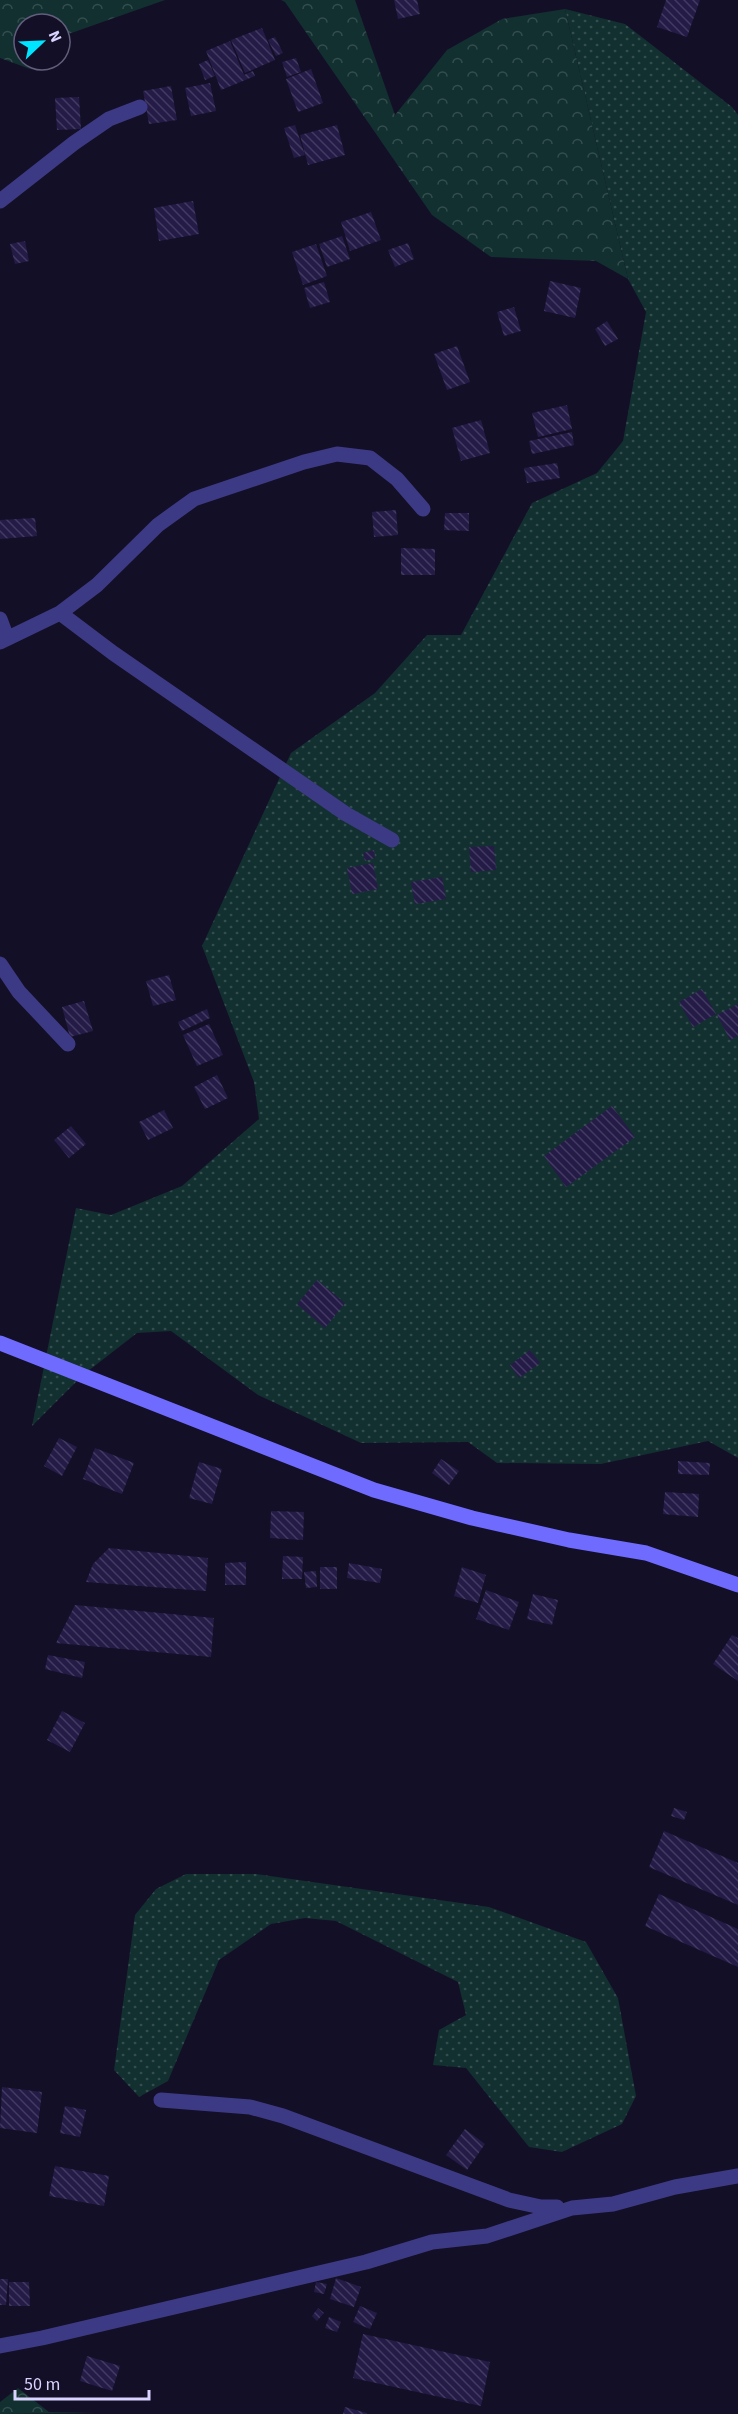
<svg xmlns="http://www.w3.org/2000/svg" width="738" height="2414" font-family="'Source Sans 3',sans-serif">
  <defs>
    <pattern id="grass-dots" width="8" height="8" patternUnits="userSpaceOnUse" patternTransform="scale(1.5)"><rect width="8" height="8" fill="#12302f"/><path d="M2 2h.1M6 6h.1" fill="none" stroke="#344d4e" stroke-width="1.8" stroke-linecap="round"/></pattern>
    <pattern id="forest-crowns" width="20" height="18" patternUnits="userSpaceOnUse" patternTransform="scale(1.5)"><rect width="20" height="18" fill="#12302f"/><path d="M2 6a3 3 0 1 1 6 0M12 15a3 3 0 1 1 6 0" fill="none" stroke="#344d4e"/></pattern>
    <pattern id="building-back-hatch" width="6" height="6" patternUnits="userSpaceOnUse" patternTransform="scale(1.5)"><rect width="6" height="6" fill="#241b47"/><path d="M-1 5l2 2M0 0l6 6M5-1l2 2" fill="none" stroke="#433b63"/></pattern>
  </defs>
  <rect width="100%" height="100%" fill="#130f26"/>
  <!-- grass -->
  <path fill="url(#grass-dots)" d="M565 9 625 24 732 107 738 115V1458L708 1441 601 1464 497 1463 468 1442 361 1443 258 1395 171 1331 137 1333 83 1375 32 1426 76 1208 111 1215 182 1186 259 1119 254 1082 202 946 291 753 375 693 427 635H461L532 503 597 473 623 441 646 312 628 279Z
    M186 1874H256L489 1907 586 1942 618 1998 636 2096 622 2124 562 2152 529 2147 466 2068 433 2065 439 2030 466 2015 458 1982 336 1921 305 1918 271 1924 219 1960 168 2081 139 2097 114 2070 135 1915 156 1889Z"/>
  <!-- forest -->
  <path fill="url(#forest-crowns)" d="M0 0H165L60 37V24H24V60H36L30 69 0 58Z
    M281 0H355L395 115 447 50 502 19 565 9 628 279 596 261 491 257 432 215 285 2Z
    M18 2388 49 2412 97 2413 0 2414V2402Z"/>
  <!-- building -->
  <path fill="url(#building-back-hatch)" d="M394 0H417L420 14 398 19Z
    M666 0H700L687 37 657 27Z
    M262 28 275 60 245 73 231 40Z
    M275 37 283 53 276 56 268 40Z
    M230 41 244 75 253 71 255 76 221 90 206 51Z
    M296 58 301 72 287 77 282 62Z
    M208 60 215 76 205 80 199 64Z
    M311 69 323 103 298 112 286 79Z
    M210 83 216 111 191 116 185 88Z
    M171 86 177 120 149 124 143 91Z
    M79 97 81 129 57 130 55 98Z
    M295 125 305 155 294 158 284 128Z
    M337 125 345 155 308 165 300 135Z
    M193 201 199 234 159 241 154 208Z
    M371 212 381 240 350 251 341 222Z
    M342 236 350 259 327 267 319 244Z
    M25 241 29 261 15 264 10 244Z
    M408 243 414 259 395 267 388 250Z
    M316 244 327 276 303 285 292 252Z
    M550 281 581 288 575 318 544 311Z
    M324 282 330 302 310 308 304 288Z
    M514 307 521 331 504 336 497 312Z
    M607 321 618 339 605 346 595 329Z
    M457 346 470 382 447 390 434 354Z
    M567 405 572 429 538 437 532 413Z
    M481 420 490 453 461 461 452 428Z
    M572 432 574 445 532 454 529 441Z
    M557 463 560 478 527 483 524 468Z
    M396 510 398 535 374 537 372 512Z
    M445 513H469V531L444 530Z
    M35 518 37 536 0 539V520Z
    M401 548 435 549V575H401Z
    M494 846 496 870 471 872 469 847Z
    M374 850 375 858 365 861 363 853Z
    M373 863 378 889 352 894 347 868Z
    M442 877 446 899 415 904 411 882Z
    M169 975 176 1000 153 1006 146 981Z
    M702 989 716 1014 693 1027 679 1002Z
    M84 1001 93 1031 70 1037 62 1007Z
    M738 1004V1036L730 1040 717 1015Z
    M207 1009 210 1018 182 1031 178 1022Z
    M209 1024 223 1055 197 1066 183 1035Z
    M217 1075 228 1098 205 1109 194 1087Z
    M612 1106 635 1137 566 1187 544 1156Z
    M164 1110 173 1128 148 1140 139 1122Z
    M71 1126 86 1144 69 1158 54 1140Z
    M317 1280 345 1303 325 1328 297 1304Z
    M530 1350 540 1363 519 1378 510 1365Z
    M59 1438 77 1447 62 1476 44 1466Z
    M95 1448 134 1463 122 1494 83 1479Z
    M441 1459 459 1471 449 1485 432 1473Z
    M678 1461 710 1463 709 1475 678 1474Z
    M199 1462 222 1469 212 1504 189 1498Z
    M665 1492 699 1494 698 1517 663 1514Z
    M271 1511 304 1512 303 1540 270 1538Z
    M109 1548 208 1558 206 1591 86 1582 93 1564Z
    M283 1556 303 1557 302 1579H282Z
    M246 1562V1585H225V1563Z
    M349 1563 382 1569 380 1583 347 1578Z
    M320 1567H337V1589H320Z
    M462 1567 486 1575 478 1603 454 1596Z
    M316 1571 317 1587 306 1588 304 1572Z
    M486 1590 519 1602 509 1630 476 1619Z
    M533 1594 558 1600 552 1625 527 1619Z
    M75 1605 214 1618 211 1657 56 1643Z
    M732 1635 738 1638V1681L713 1664Z
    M48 1655 85 1662 82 1678 45 1669Z
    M62 1711 85 1723 70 1752 47 1740Z
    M674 1808 687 1812 684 1820 671 1816Z
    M664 1831 738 1863V1905L649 1867Z
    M659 1894 738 1929V1967L645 1926Z
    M2 2087 42 2092 37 2133 0 2128Z
    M65 2106 86 2110 80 2137 60 2133Z
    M465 2129 485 2144 467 2170 446 2155Z
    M55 2166 109 2176 104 2206 49 2196Z
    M336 2278 361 2287 354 2307 330 2299Z
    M0 2279H8L6 2305H0Z
    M9 2282H29L30 2306H9Z
    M316 2282 327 2284 324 2294 314 2292Z
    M360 2306 377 2313 370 2329 353 2322Z
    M318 2308 324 2313 317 2321 312 2316Z
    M329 2317 341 2322 337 2332 325 2328Z
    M363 2334 490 2362 481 2406 353 2378Z
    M87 2356 120 2366 112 2391 80 2381Z
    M345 2407 367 2413V2414H343Z"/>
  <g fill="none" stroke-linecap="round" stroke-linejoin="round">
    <!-- street -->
    <path stroke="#3d3a85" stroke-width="15" d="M0 201 74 143 109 119 140 107
      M60 613 113 653 346 814 392 840
      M0 619 7 638
      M0 642 60 613 97 585 158 525 194 499 304 462 337 454 370 458 397 479 423 509
      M0 964 19 992 68 1044
      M161 2100 250 2107 283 2116 509 2200 541 2207H557
      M0 2346 42 2338 366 2262 432 2242 487 2236 572 2208 613 2204 675 2187 738 2176"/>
    <!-- secondary -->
    <path stroke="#6f6bff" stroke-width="15" d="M0 1343 374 1490 472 1518 569 1540 646 1553 738 1585"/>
  </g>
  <!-- north arrow -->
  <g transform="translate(42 42) rotate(67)"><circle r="28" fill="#130f26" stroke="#625e7d" stroke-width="1.5"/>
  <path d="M0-4.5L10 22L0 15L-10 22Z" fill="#00e5ff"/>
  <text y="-9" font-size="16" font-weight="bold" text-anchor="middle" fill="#d9d4ff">N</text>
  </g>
  <!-- scale -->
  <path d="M15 2390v9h134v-9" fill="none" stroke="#d9d4ff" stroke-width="3"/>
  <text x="24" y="2390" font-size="18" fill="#d9d4ff" stroke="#130f26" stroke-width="4.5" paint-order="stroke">50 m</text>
</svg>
